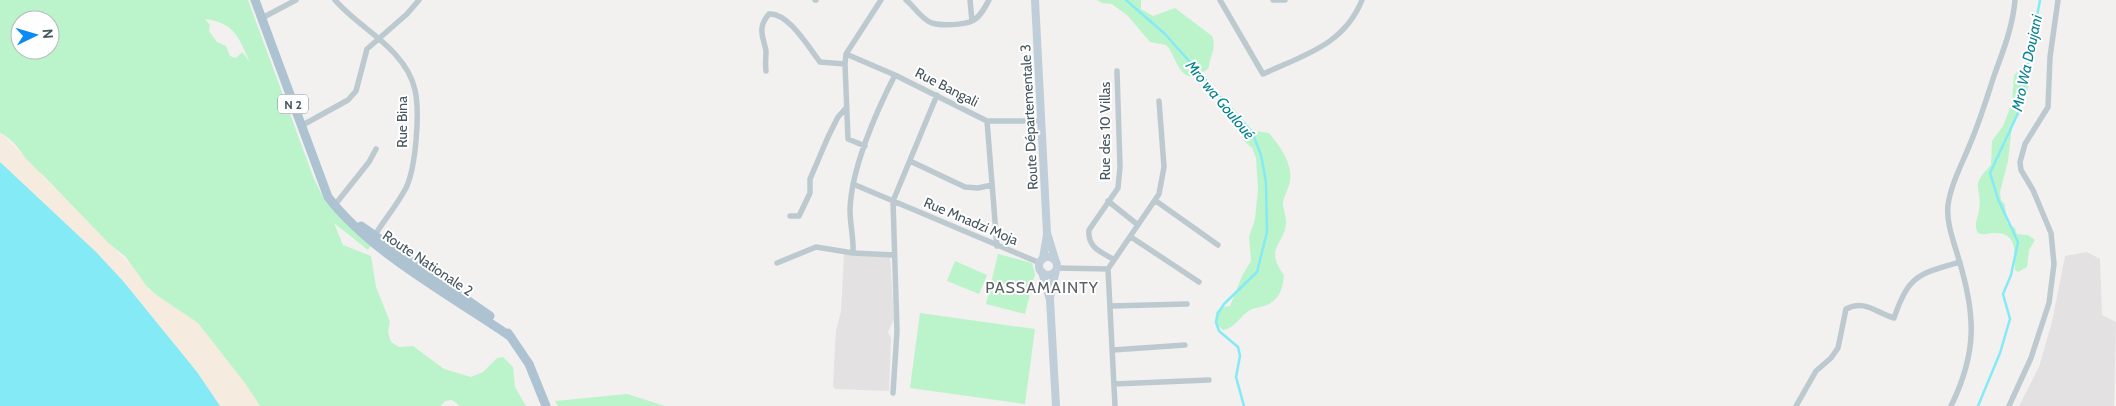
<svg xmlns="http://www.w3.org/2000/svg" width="2116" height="406" font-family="Cabin,sans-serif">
  <rect width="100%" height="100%" fill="#f3f0f0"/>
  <!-- education -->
  <path fill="#e4e1e2" d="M2087 252 2100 259 2102 315 2116 322 2114 406H2019L2039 367 2052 322 2065 256Z
    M844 253 890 257 894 319 888 332 891 338 889 391 835 389 833 386 836 330 841 312Z"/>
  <!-- green -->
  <path fill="#bbf4ca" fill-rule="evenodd" d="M0 0H248L314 179 325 201 372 245 368 250 334 223 343 245 371 256 376 287 390 322 388 332 391 342 399 347 413 346 444 369 471 377 483 372 497 358 503 357 513 367 515 387 526 406H460L452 400 445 401 441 406H238L160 298 144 284 126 257 108 243 42 174C23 164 22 143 0 133ZM205 19C235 23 238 37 250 62L242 52 236 58 230 56 226 46 217 42 209 31 210 25ZM20 20H50V50H20Z
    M1097 0H1141V9L1153 16 1175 8 1212 36C1217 48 1210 55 1209 67 1206 72 1204 71 1200 74 1179 85 1177 56 1166 45L1150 42 1128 16 1112 4 1102 3Z
    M2021 69 2027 71 2029 86 2012 127 2008 161 2000 192 2001 200 2005 205 2007 223 2015 228 2017 234 2028 235 2035 240 2029 250 2027 267 2018 272 2015 270C2014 255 2019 232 1994 233 1988 233 1985 236 1978 233 1973 224 1978 219 1979 210 1983 186 1968 188 1991 165L1992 141 2003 126 2012 103 2014 75Z
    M1246 129 1269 133C1279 145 1293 163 1290 181 1289 188 1284 195 1283 203 1283 209 1286 215 1286 222 1286 244 1263 247 1284 275 1283 289 1279 301 1264 306 1260 307 1255 308 1252 309 1240 315 1236 328 1223 330L1215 323 1216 312 1222 307 1230 306 1242 276 1251 261 1249 237 1255 219 1258 189 1256 158 1252 148 1244 141 1242 135Z
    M998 254 1032 263 1035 274 1025 314 986 304Z
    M955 261 987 275 979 294 947 281Z
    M920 313 1035 329 1025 404 910 388Z
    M627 394 665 406H558L555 401Z"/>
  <!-- sand -->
  <path fill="#f5ecdf" d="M0 132 136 271 149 290 198 323 245 383 260 406H220L216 403 197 372 123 281 96 252 0 162Z"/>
  <!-- water -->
  <path fill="#84eaf5" d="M0 162 96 252 123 281 197 372 220 406H0Z"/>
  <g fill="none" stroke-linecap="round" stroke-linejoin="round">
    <!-- stream -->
    <path stroke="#84eaf5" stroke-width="2.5" d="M1126 0 1165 34 1252 132 1261 155 1266 182 1267 232 1257 272 1224 304 1218 313 1216 322 1219 331 1238 347 1240 356 1236 377 1244 406
      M1978 406 2000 353 2010 319 2003 294 2011 275 2018 242 1998 199 1990 173 2020 109 2040 0"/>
    <!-- minor -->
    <path stroke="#bccad0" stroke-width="5.5" d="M335 0C352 20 377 34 395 54 404 64 412 76 415 90 420 112 416 167 406 188 397 205 385 219 375 235
      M815 0H816
      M906 0C915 7 921 19 932 23 942 26 963 25 972 21 980 18 985 7 989 0
      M970 0 972 21
      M1220 0 1263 74C1304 55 1344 45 1362 0
      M1273 0H1285
      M262 18 296 0
      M846 54 895 75 987 121H1042
      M766 71C765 64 766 57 766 51 763 36 757 28 769 14 788 12 809 48 820 62L845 64
      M987 121 997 246
      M301 126 348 100 356 91 367 49 407 14 419 0
      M865 146 848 139 845 64 846 54 881 0
      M910 161 965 187 978 188 992 185
      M853 184 1040 263
      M1108 201 1138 225
      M1156 201 1218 245
      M334 206 369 162 376 149
      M790 216H799L810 193V179L828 137 838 117 846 108
      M1131 237 1199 282
      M894 255 853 253C854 239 850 225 850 210 851 169 876 112 895 75
      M1113 259C1101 252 1087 247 1089 230L1118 188 1120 167 1117 71
      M777 263 816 247 853 253
      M1057 268 1108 269
      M1110 306 1187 304
      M1113 350 1185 345
      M1114 384 1209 380
      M893 393 897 331 893 201 937 95
      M1115 406 1108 269 1159 194 1164 167 1159 101
      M1796 406 1816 371 1831 358 1838 348 1846 309C1865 299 1876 313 1894 318 1909 275 1918 274 1960 262
      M1951 406C1977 353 1976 316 1959 260 1954 242 1946 223 1948 205 1951 184 1962 164 1970 144 1980 121 1987 97 1995 73 2004 49 2013 25 2015 0
      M2009 406 2031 358 2049 303 2054 264 2051 233 2033 190 2021 170 2020 162 2025 144 2048 107 2050 57 2058 0"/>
    <!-- secondary -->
    <path stroke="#bfced8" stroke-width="8" d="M1035 0 1047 233 1055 259
      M1039 266a9 9 0 1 1 18 0a9 9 0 1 1-18 0Z
      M1043 258 1047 235
      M1042 272 1050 300 1056 406
      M1050 298 1056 270"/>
    <!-- primary -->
    <path stroke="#adc3d1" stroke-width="9" d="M255 0 328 197C372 254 452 296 511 337
      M361 226 490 316
      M508 333 529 364 546 406"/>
  </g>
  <g text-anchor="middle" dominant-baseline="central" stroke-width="4" stroke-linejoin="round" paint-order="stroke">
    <!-- shield labels -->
    <rect fill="#fff" stroke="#7e898f" stroke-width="1" x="278" y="94.5" width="30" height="19" rx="4"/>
    <g font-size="12" font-weight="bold" fill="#46565f">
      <text x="293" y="104">N 2</text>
    </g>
    <!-- street labels -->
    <g font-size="14" fill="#46565f" stroke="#fff">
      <text transform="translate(947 87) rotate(27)">Rue Bangali</text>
      <text transform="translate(1029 117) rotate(-93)">Route Départementale 3</text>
      <text transform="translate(402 122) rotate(-90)">Rue Bina</text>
      <text transform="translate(1105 131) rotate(-90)">Rue des 10 Villas</text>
      <text transform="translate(971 221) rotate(23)">Rue Mnadzi Moja</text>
      <text transform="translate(428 263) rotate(34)">Route Nationale 2</text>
    </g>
    <!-- water labels -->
    <g font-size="15" font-style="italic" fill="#04828e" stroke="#fff">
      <text transform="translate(2027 63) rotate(-78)">Mro Wa Doujani</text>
      <text transform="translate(1220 100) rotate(50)">Mro wa Gouloué</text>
    </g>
    <!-- quarter labels -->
    <g font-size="16" letter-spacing="1" fill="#5c6166" stroke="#fff">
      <text x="1042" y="287">PASSAMAINTY</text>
    </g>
  </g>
  <!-- north arrow -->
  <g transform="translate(35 35) rotate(85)"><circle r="24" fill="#ffffff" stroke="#b5bbbf"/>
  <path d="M0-4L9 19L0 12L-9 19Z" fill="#088bf5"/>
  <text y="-8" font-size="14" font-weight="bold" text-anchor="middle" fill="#46565f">N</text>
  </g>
</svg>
